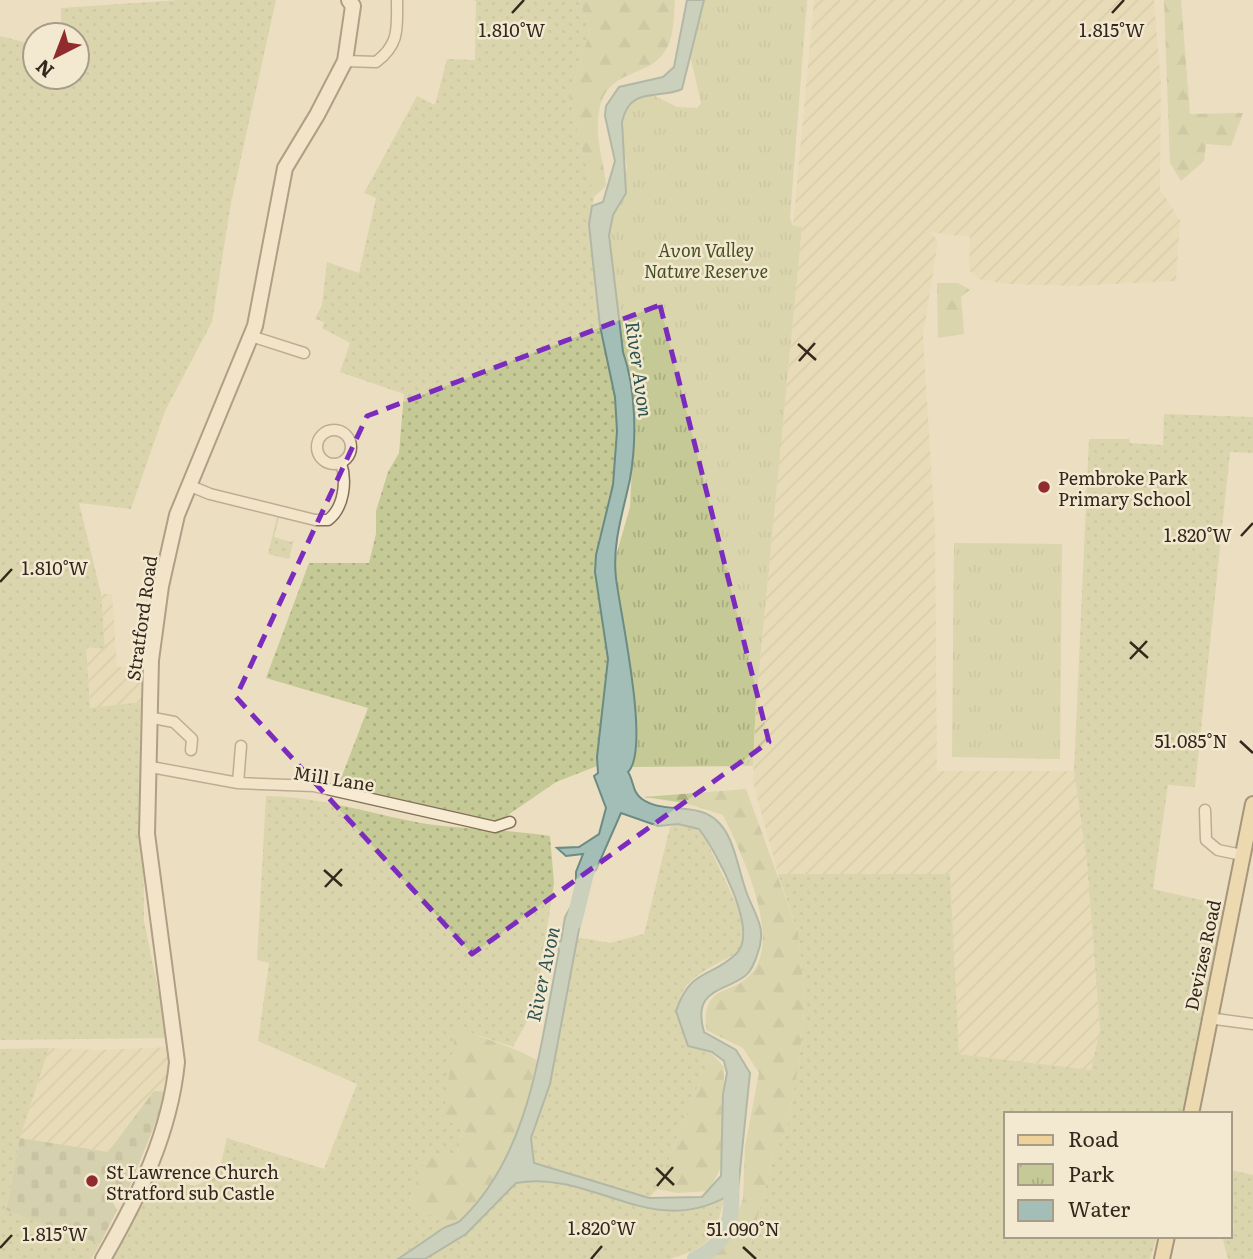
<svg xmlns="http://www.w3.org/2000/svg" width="1253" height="1259" font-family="Literata,serif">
  <defs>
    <pattern id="farmland-furrows" width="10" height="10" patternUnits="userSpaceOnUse" patternTransform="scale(1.75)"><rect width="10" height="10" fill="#e1d8ae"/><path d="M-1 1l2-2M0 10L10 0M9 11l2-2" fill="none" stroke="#c2b995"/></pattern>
    <pattern id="grass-dots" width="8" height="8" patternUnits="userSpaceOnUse" patternTransform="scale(1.75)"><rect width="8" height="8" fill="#c4c995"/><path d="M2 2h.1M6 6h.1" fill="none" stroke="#a9ad80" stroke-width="1.8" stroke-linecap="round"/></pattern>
    <pattern id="forest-firs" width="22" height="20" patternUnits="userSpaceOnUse" patternTransform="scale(1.75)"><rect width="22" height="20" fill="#c4c995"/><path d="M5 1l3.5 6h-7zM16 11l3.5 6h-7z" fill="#a9ad80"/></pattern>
    <pattern id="cemetery-stones" width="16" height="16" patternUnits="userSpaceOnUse" patternTransform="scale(1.75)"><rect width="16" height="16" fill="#b9be94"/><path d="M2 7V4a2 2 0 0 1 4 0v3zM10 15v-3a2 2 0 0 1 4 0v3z" fill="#a0a37f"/></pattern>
    <pattern id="park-tufts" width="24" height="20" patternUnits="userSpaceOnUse" patternTransform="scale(1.75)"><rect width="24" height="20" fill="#c4c995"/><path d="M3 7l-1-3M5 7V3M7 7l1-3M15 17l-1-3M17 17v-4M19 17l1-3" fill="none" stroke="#a9ad80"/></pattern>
  </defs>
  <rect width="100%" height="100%" fill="#ecdec1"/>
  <!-- farmland -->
  <path fill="url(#farmland-furrows)" d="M814 0H1154L1161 84 1160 189 1180 220 1176 281 1076 286 1007 284 979 279 969 270 970 237 930 232 938 241 923 336 935 528 937 771H1074L1087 862 1100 1030 1091 1070 959 1054 950 875 778 874 753 783 756 701 802 227 793 226Z
    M101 594H112L117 667 143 668 142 702 90 709 86 647 105 649Z
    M172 1047 168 1092H154L108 1152 20 1138 49 1048 99 1050Z"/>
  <!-- grass -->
  <path fill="url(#grass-dots)" d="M179 0H276L231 203 212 322 165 411 131 509 79 503 101 594 105 649 86 647 90 708 142 702 144 921 168 1038 0 1040V36L35 45V77H77V35H61V8Z
    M472 0H579L590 32 569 96 594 197 589 224 592 253 600 326 615 397 617 431 613 485 605 526 599 537 595 572 608 659 597 766 556 782 502 819 492 820 337 789 368 708 266 678 309 563H369L376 534V511L388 472 399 453 404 394 340 372 350 343 322 328 324 322 315 319 322 305 327 262 359 273 376 198 364 193 417 96 435 105 447 59 475 60 476 1Z
    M1164 414 1253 417V453L1230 452 1195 787 1168 785 1153 889 1223 905 1183 1114H1006V1236H1157L1150 1259H747L775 1149 786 1133 799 1063 805 1001 798 932 778 874H950L959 1054 1091 1070 1100 1030 1087 862 1074 771 1089 439H1129L1130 443 1163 445Z
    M278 513 292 516 288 520 279 518 274 537 291 542 294 539 289 559 268 554Z
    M266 796C321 797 368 813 421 823 465 830 507 829 550 836L554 883 535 1007 513 1047 456 1028 462 1126 457 1160 428 1153 408 1205 454 1225 444 1227 398 1259H106L154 1174 194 1186 218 1176 227 1138 324 1169 357 1084 258 1041 269 963 257 960Z
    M678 824 699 829 704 836 744 920 743 939 738 952C721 963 687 975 681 996 678 1009 686 1032 688 1046L711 1053 657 1189 649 1198 534 1163 531 1138 550 1084 575 937 610 943 644 934 670 827Z
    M49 1048 20 1138 6 1209 100 1244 91 1259H0V1049Z
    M1230 1170 1253 1175V1259H1228L1222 1236H1230V1230L1234 1228 1230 1207Z
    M530 1181C545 1183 559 1183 574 1187 635 1204 658 1221 724 1200 714 1239 710 1247 670 1259H425L466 1234 516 1183Z"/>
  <!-- forest -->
  <path fill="url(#forest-firs)" d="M579 0H675C674 14 674 35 667 48 648 83 601 63 598 122 596 142 605 166 606 186L594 197 569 96 590 32Z
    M1164 0H1181L1190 114 1243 113 1231 146 1206 144 1204 161 1181 181 1170 163Z
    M937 283H958L970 290 961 297 964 334 938 338Z
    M746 789 798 932 805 1001 799 1063 786 1133 775 1149 747 1259H701L727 1241 743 1199 745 1146 759 1073 743 1048 706 1030C702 981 731 998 752 973 782 937 741 852 723 815L685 803 644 797Z
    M456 1027C484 1039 511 1046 537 1060 524 1115 512 1163 474 1206 467 1213 462 1220 454 1225L408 1205 428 1152 457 1159 462 1127 443 1120Z
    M711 1053 724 1067 723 1163 709 1191 677 1193 657 1189Z"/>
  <!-- cemetery -->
  <path fill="url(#cemetery-stones)" d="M154 1091 168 1092 127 1193 116 1198 113 1203 117 1210 100 1244 6 1210 20 1138 108 1152Z"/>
  <!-- park -->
  <path fill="url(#park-tufts)" d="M704 0H807L790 218 793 226 802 227 756 701 753 766 633 767 636 738 634 687 614 563 630 507 633 447 629 369 623 352 609 235 613 215 619 207 627 166 622 141 624 111 637 98 651 94 677 107 697 108 701 103 690 55Z
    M954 543 1062 544 1060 759 952 757Z"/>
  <!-- water -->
  <path fill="#a3beb6" stroke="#6b8b83" stroke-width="2" d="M687 0H704L682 89C659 100 630 85 622 122L626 193 613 215 609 235 623 352C636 389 637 440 630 479 623 512 612 544 616 578 620 612 651 750 628 772 634 781 632 792 642 799 668 818 710 793 730 840 737 856 740 874 746 891 750 903 757 914 760 926 762 933 761 945 758 952 756 959 751 972 745 976 722 993 692 989 704 1032L736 1050 750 1073 738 1190C654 1246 597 1169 516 1183L466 1234 425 1259H398C413 1249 428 1239 442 1229 448 1225 456 1225 461 1220 532 1152 540 1043 559 951L557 943 561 941 565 917 574 901 579 902 580 924 550 1084 531 1138 534 1163 649 1198 702 1197 721 1176 723 1094 727 1073 724 1061 712 1052 688 1046 676 1011C691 967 711 979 737 953 759 930 716 851 699 829L678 824 658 826 621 813 596 870 585 879 584 889 576 887V872L583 854 566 856 557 848 579 847 599 834 606 808 594 776 598 773 597 757 608 659 595 572 596 555 613 485 617 431 615 397 600 326 592 253 589 224 592 206 603 202 615 161 605 116 606 106 619 87 663 77 674 67Z"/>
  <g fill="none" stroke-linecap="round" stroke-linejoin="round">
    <!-- river -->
    <path stroke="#a3beb6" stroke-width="16" d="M574 922 587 869
      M695 1259C735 1240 732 1212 731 1174"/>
    <!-- street casing -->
    <g stroke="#846f59" stroke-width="13">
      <path id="street" d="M345 61 376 62C400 44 397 28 397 0
        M251 336 304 353
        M317 447a17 17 0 1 1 34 0a17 17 0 1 1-34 0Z
        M188 485 210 494 315 520H328C344 508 347 481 341 463
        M148 717 174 722 192 739 191 750
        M151 767 238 783 314 786 495 827 510 822
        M238 783 241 746
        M1205 810 1206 840 1218 850 1242 855
        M1208 1018 1253 1024"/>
    </g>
    <!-- secondary casing -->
    <g stroke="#66513d" stroke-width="18">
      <path id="secondary" d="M103 1259C138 1198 170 1134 177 1062L147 834 151 660 161 586 177 515 255 326 285 168 317 115 345 61 353 6 349 0"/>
    </g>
    <!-- primary casing -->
    <g stroke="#523e2e" stroke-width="18">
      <path id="primary" d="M1191 1114 1253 804
        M1162 1259 1167 1236"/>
    </g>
    <!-- street -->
    <use href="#street" stroke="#f7ecd3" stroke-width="10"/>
    <!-- secondary -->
    <use href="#secondary" stroke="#f7ecd3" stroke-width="14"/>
    <!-- primary -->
    <use href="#primary" stroke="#eed299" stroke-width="14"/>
  </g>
  <!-- marked area -->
  <path d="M0 0H1253V1259H0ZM660 305 769 742 472 954 236 697 367 416Z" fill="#ecdec1" fill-opacity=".55" fill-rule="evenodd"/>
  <path fill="none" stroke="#7b2cbf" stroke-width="5" stroke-dasharray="14 9" stroke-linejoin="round" d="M660 305 769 742 472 954 236 697 367 416Z"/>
  <!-- ticks -->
  <path fill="none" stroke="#34281d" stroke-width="2.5" d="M512 13 524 0M1112 13 1124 0M798 344 816 360M799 361 815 343M1241 536 1253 523M0 582 12 569M1130 642 1148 658M1130 659 1147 641M1240 741 1253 753M324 870 342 886M325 887 342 869M656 1168 674 1185M657 1186 673 1167M743 1247 756 1259M0 1248 12 1235M591 1259 602 1246"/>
  <!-- markers -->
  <g fill="#902c2e" stroke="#f3e9d0" stroke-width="2.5">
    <circle cx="1044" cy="487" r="7"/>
    <circle cx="92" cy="1181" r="7"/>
  </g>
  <g text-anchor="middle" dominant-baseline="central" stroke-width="5" stroke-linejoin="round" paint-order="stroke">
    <!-- park labels -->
    <g font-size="18" font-style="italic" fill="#465024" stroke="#f3e9d0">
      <text x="706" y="249">Avon Valley<tspan x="706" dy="21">Nature Reserve</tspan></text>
    </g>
    <!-- poi labels -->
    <g font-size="18" fill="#34281d" stroke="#f3e9d0" text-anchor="start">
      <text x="1058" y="477">Pembroke Park<tspan x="1058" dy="21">Primary School</tspan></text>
      <text x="106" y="1171">St Lawrence Church<tspan x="106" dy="21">Stratford sub Castle</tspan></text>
    </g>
    <!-- street labels -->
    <g font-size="18" fill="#34281d" stroke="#f3e9d0">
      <text transform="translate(141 618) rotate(-82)">Stratford Road</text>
      <text transform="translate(334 778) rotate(9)">Mill Lane</text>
      <text transform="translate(1202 955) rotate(-78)">Devizes Road</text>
    </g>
    <!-- water labels -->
    <g font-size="19" font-style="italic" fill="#2d5350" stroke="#f3e9d0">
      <text transform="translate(640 369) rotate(82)">River Avon</text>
      <text transform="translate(542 974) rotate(-78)">River Avon</text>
    </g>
  </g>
  <g font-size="18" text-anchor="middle" fill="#34281d" stroke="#f3e9d0" stroke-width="5" stroke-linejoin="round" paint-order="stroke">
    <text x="512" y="37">1.810°W</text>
    <text x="1112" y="37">1.815°W</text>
    <text x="1198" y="542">1.820°W</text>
    <text x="55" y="575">1.810°W</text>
    <text x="1191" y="748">51.085°N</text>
    <text x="602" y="1235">1.820°W</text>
    <text x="743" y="1236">51.090°N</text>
    <text x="55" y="1241">1.815°W</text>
  </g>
  <!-- legend -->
  <rect x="1004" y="1112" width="228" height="126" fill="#f3e9d0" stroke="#a79c88" stroke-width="2"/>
  <rect x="1018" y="1135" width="35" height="10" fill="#eed299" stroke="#a79c88" stroke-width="2"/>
  <text x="1068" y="1147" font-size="21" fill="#34281d">Road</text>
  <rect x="1018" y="1164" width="35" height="21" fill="url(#park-tufts)" stroke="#a79c88" stroke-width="2"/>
  <text x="1068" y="1182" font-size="21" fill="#34281d">Park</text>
  <rect x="1018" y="1200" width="35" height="21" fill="#a3beb6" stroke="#a79c88" stroke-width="2"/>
  <text x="1068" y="1217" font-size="21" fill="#34281d">Water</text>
  <!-- north arrow -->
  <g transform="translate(56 56) rotate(222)"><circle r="33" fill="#f3e9d0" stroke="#a79c88" stroke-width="2"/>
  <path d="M0-5L12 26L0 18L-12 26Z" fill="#902c2e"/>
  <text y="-10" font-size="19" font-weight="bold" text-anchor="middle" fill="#34281d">N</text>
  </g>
</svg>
